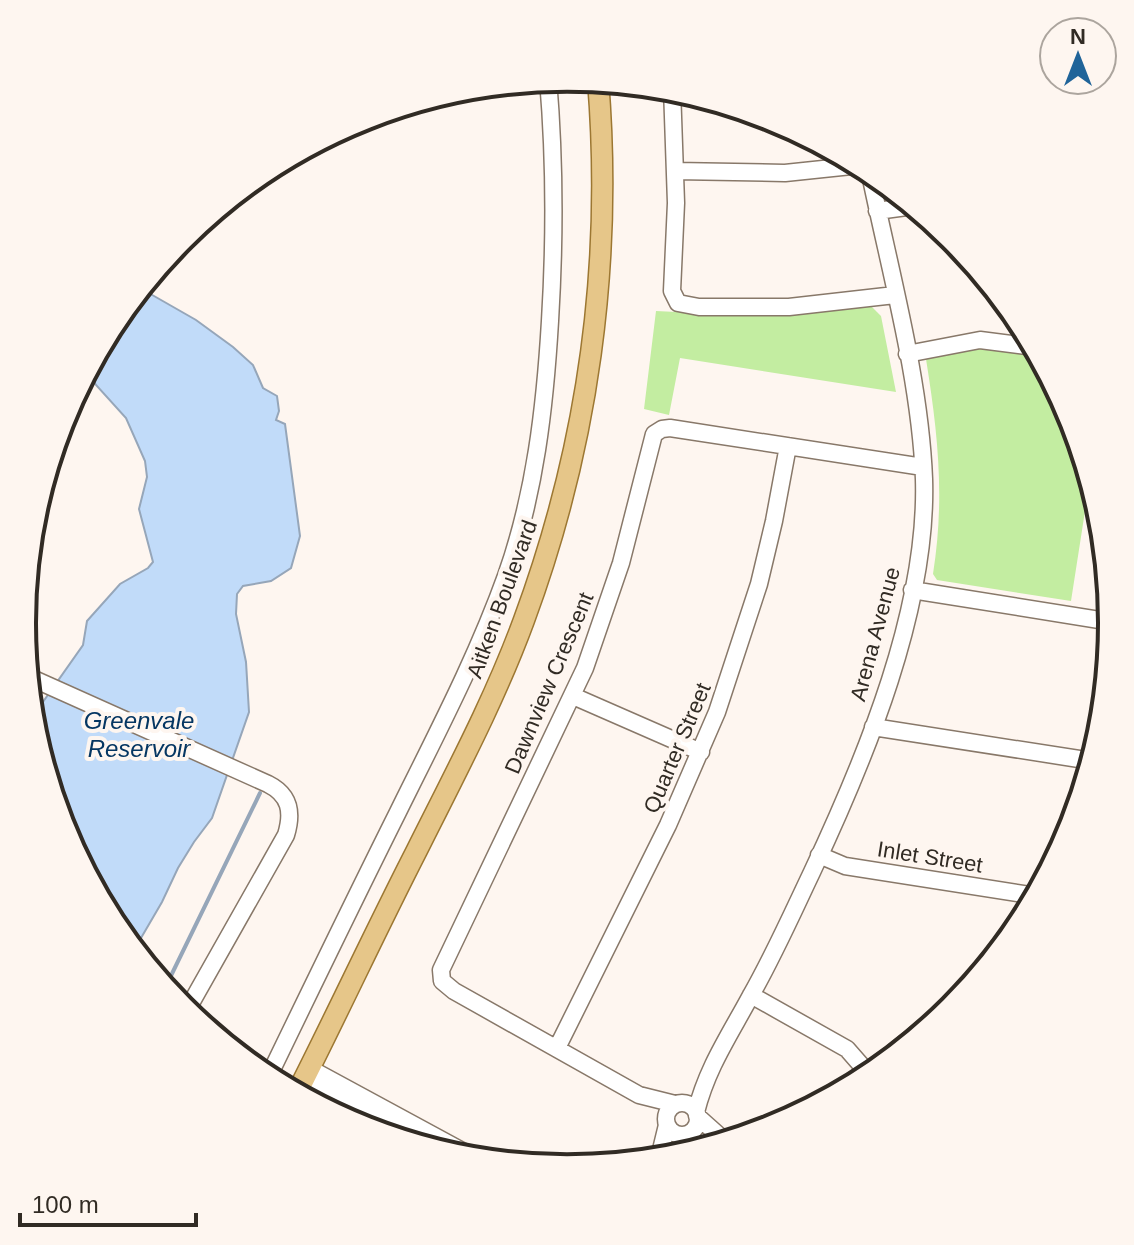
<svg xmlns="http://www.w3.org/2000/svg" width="1134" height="1245" font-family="Helvetica,sans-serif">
  <rect width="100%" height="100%" fill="#fef6f0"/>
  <!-- green -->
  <path fill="#c3eda1" d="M871 306 881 316 896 392 680 358 669 415 644 409 656 311C729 315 799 314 871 306Z
    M983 346 1039 355 1071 414 1090 479 1071 601 937 580 933 574C945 498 938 434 926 359L927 356Z"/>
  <!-- water -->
  <path fill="#c1dbf9" stroke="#96a6b9" stroke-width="2" d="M140 288 196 320 233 347 253 365 263 388 277 396 279 411 276 420 285 424 300 536 291 568 271 581 243 586 237 594 236 614 246 662 249 712 212 818 194 842 178 868 162 902 134 950 114 925 63 831 31 719 83 645 87 621 120 584 148 568 153 562 139 509 147 477 145 461 126 418 96 385 87 370 114 319Z"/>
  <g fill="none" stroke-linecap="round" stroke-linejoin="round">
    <!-- stream -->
    <path stroke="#96a6b9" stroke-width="4" d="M165 988 260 793"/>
    <!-- minor casing -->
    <g stroke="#887869" stroke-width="19">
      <path id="minor" d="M672 88 676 203 672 291 678 303 699 307H789L895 295
        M675 171 785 173 861 165
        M877 211 914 206
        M907 354 980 340 1035 347
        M912 590 1112 622
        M27 676 268 784C290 795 293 812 286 835L186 1012
        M573 696 701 752
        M873 727 1092 761
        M819 855 845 866 1036 896
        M751 995 847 1049 868 1073
        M557 1048 668 825 717 712 759 584 774 521 788 446
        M309 1068 477 1159
        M268 1078C311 989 354 900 398 812 436 735 477 657 506 576 535 494 545 407 550 321 555 239 555 161 548 79
        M303 1081 436 1150
        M854 1084 961 997
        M666 1119a16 16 0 1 1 32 0a16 16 0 1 1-32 0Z
        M675 1104 639 1095 454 991 442 981 441 970 585 668 621 563 654 434 662 429 670 428 923 467
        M696 1112C707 1068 729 1036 750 997 773 957 792 914 812 872 866 757 928 608 924 479 920 377 889 268 869 169
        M697 1116 725 1141
        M659 1158 667 1125"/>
    </g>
    <!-- major casing -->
    <g stroke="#9c7732" stroke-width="23">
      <path id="major" d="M297 1093C338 1012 376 930 417 850 455 774 495 699 524 620 588 447 613 264 598 80"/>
    </g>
    <!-- minor -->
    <use href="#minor" stroke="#fff" stroke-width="16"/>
    <!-- major -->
    <use href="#major" stroke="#e6c689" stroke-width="20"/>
  </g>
  <g text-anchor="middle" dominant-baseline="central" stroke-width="8" stroke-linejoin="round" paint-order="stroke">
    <!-- street labels -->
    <g font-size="22" fill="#312b24" stroke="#fef6f0">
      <text transform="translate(502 599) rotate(-70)">Aitken Boulevard</text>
      <text transform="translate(875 634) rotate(-75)">Arena Avenue</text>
      <text transform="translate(549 683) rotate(-67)">Dawnview Crescent</text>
      <text transform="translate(677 748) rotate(-67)">Quarter Street</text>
      <text transform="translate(930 857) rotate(9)">Inlet Street</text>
    </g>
    <!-- water labels -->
    <g font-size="24" font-style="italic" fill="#053662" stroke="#fef6f0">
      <text x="139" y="720">Greenvale<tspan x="139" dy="28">Reservoir</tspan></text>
    </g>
  </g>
  <!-- crop -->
  <path d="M0 0H1134V1245H0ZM36 623a531 531 0 1 1 1062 0a531 531 0 1 1-1062 0Z" fill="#fef6f0" fill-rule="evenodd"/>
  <path fill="none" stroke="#312b24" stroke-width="4" d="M36 623a531 531 0 1 1 1062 0a531 531 0 1 1-1062 0Z"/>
  <!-- north arrow -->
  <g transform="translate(1078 56)"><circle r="38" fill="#fef6f0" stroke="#aca59e" stroke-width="2"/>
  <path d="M0-6L14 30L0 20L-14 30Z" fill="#206499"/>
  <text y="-12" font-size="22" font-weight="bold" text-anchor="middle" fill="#312b24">N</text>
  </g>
  <!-- scale -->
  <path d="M20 1213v12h176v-12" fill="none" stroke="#312b24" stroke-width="4"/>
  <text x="32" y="1213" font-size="24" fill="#312b24" stroke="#fef6f0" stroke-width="6" paint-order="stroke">100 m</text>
</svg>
